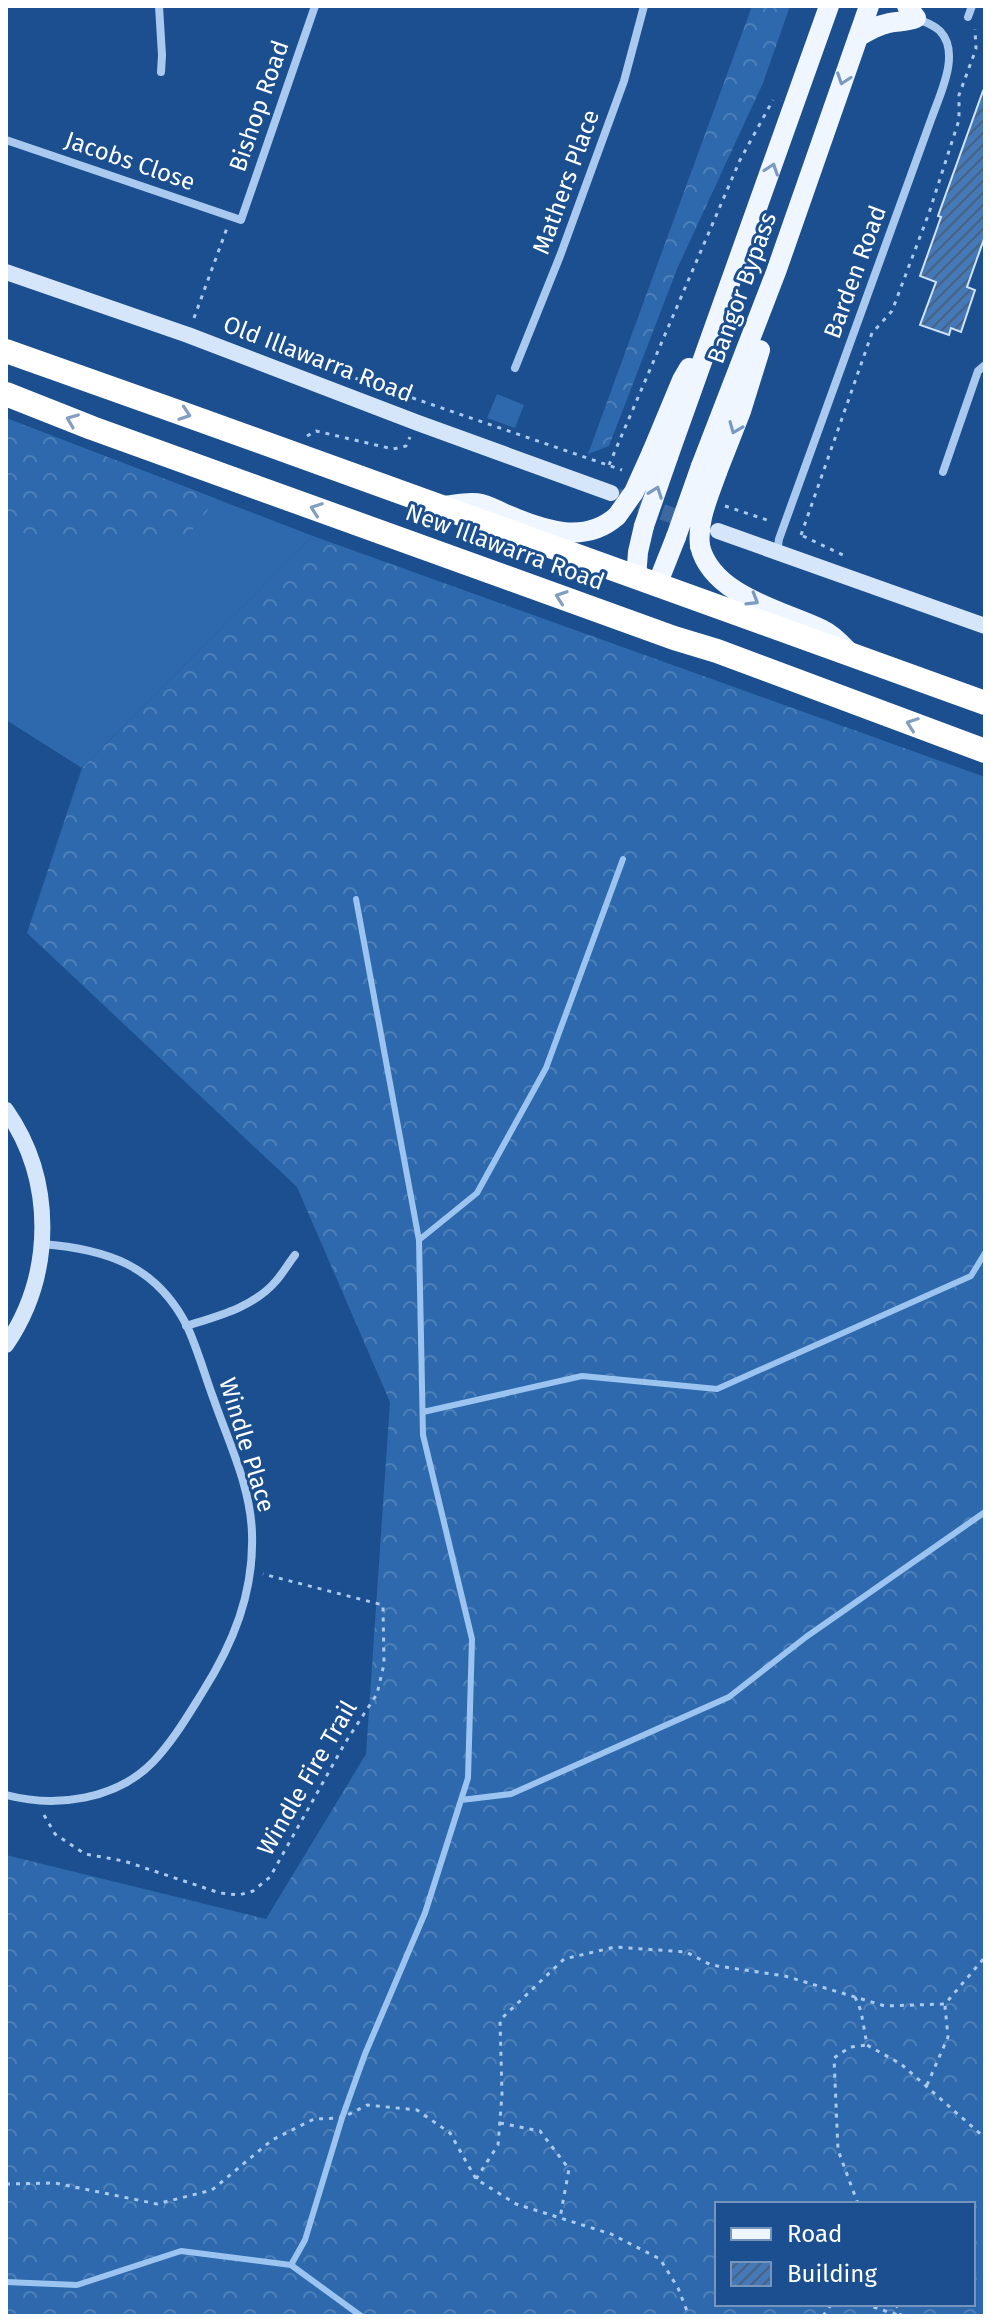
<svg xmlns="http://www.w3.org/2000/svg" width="991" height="2322" font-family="'Fira Sans',sans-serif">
  <defs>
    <pattern id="forest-crowns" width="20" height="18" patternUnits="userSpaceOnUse" patternTransform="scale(2)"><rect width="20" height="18" fill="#2e69ad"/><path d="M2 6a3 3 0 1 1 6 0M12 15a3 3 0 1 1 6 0" fill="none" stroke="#4d80b9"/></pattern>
    <pattern id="building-hatch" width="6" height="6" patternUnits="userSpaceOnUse" patternTransform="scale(2)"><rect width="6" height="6" fill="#4478b7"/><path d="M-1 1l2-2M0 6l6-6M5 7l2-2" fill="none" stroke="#486282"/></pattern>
  </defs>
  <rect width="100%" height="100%" fill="#1b4f8f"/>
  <!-- grass -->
  <path fill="#2e69ad" d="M497 394 524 405 515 428 487 418Z
    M6 418 313 536 82 768 6 720Z"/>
  <!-- forest -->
  <path fill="url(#forest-crowns)" fill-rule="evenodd" d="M752 6H790L763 83 677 269 609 446 588 454Z
    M6 418 217 499 184 540 129 545 6 531Z
    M313 536 985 777V2316H6V1855L266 1919 366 1754 390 1402 297 1187 27 933 82 768ZM717 2204H973V2304H717Z"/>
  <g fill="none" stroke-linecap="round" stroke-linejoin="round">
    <!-- stream -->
    <path stroke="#9cc4f0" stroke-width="6" d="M419 1240 477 1193 546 1068 623 859
      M423 1412 582 1376 717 1389 971 1276 985 1253
      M461 1800 511 1794 729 1697 806 1637 985 1512
      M291 2265 305 2240 342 2118 365 2054 425 1913 468 1778 472 1639 423 1435 419 1240 356 899
      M6 2282 77 2285 181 2251 291 2265 361 2316"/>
  </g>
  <!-- building -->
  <path fill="url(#building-hatch)" stroke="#cfe3fa" stroke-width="2" d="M983 91 985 92V236L967 287 975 290 961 332 951 328 949 335 920 325 936 282 920 276 941 217 938 216Z"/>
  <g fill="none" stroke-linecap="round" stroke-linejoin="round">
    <!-- secondary-tunnel -->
    <path stroke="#3d69a0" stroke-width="16" stroke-dasharray="16 8" stroke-linecap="butt" d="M617 496 694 523"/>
    <!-- path -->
    <path stroke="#a9c9ee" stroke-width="3" stroke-dasharray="4 6" stroke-linecap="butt" d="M194 318 227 228
      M346 375 622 470
      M307 436 316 431 393 449 406 446 410 437
      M609 465 740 160 773 100
      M725 506 770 521
      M801 535 872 333 892 311 929 213 959 120V95L976 49 975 29
      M803 536 843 555
      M44 1815 55 1834 85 1854 124 1861 220 1893 239 1895 253 1891 270 1877 345 1743 377 1694 384 1664 383 1605 263 1574
      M855 1997 861 2011 867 2045 901 2064 985 2138
      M927 2085 948 2037 945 2006
      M500 2123 540 2131 569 2169 560 2218
      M476 2179 498 2145 502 2094 500 2020 564 1959 615 1947 686 1952 711 1965 785 1976 885 2006 945 2004 985 1957
      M6 2184 55 2183 157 2204 212 2190 272 2140 314 2119 342 2118 367 2105 417 2110 450 2133 476 2179 516 2204 611 2234 660 2259 678 2288 689 2316
      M858 2204 838 2150 834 2058 850 2047 867 2045
      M864 2304 901 2316
      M896 2304 901 2316
      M823 2316 830 2306 847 2304"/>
    <!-- street -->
    <path stroke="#a9c9ee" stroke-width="8" d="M159 6 162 55 161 72
      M968 17 972 6
      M6 140 241 220 315 6
      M515 368 560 256 624 81 644 6
      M943 472 978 371 985 365
      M777 552 779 539 932 117C940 94 961 53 940 31 934 25 925 22 918 19
      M186 1326C218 1316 254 1307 276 1281 283 1273 288 1264 295 1255
      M6 1795C56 1808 116 1800 153 1762 173 1741 187 1717 202 1693 233 1644 254 1593 252 1534 251 1488 229 1443 214 1400 205 1376 198 1350 187 1326 156 1265 106 1249 42 1244"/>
    <!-- secondary -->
    <path stroke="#d6e6fa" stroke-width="16" d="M6 272 188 335 418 423 611 493
      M718 531 985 626
      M6 1110C55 1180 54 1275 6 1345"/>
    <!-- primary -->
    <path stroke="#f0f6ff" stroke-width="20" d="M858 37C868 31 878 25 889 23 899 21 906 22 916 18L907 6
      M652 452 682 380 689 368
      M668 457 829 6
      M701 466 776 272 869 6
      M717 472 741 411 760 350
      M444 506C455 505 470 501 481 504 489 506 497 510 505 514 542 529 583 546 617 516
      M700 546C712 596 784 611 823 630 834 635 843 646 851 654
      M636 578 638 552 644 526
      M657 585 676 537"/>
    <!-- highway -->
    <path stroke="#fff" stroke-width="24" d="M6 351C333 466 658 586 985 703
      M6 394 92 428 674 638 717 651 985 751"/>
    <!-- primary-bridge -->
    <path stroke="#f0f6ff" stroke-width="20" d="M617 516 634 492 652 452
      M644 526 668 457
      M676 537 701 466
      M700 546C697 520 709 496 717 472"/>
  </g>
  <!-- one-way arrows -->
  <defs><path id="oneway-chevron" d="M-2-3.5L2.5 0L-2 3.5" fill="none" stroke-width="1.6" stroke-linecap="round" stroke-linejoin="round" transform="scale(2)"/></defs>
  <g stroke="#7b9ac1">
    <use href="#oneway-chevron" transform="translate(843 79) rotate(109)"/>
    <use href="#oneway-chevron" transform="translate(772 169) rotate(-71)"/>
    <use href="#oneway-chevron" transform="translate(735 428) rotate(112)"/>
    <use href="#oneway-chevron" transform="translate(656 492) rotate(-70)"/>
    <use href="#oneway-chevron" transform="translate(753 600) rotate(31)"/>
  </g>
  <g stroke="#829ec1">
    <use href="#oneway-chevron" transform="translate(185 414) rotate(19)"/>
    <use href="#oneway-chevron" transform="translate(72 420) rotate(-158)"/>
    <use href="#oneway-chevron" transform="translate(316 509) rotate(-160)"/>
    <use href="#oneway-chevron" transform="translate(561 597) rotate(-161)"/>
    <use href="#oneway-chevron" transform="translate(912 724) rotate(-160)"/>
  </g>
  <g text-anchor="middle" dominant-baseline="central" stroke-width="6" stroke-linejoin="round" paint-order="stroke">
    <!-- street labels -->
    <g font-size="24" fill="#fff" stroke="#1b4f8f">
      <text transform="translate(259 106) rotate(-71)">Bishop Road</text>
      <text transform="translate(130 161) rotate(19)">Jacobs Close</text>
      <text transform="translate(566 182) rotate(-70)">Mathers Place</text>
      <text transform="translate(855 272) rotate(-70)">Barden Road</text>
      <text transform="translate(742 288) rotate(-70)">Bangor Bypass</text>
      <text transform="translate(318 359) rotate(21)">Old Illawarra Road</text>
      <text transform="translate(505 547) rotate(20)">New Illawarra Road</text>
      <text transform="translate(247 1445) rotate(73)">Windle Place</text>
      <text transform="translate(307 1778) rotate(-60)">Windle Fire Trail</text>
    </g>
  </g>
  <!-- border -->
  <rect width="991" height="2322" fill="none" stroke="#ffffff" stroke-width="16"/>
  <!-- legend -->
  <rect x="715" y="2202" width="260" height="104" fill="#1b4f8f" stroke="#7695bc" stroke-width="2"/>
  <rect x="731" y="2228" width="40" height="12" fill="#f0f6ff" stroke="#7695bc" stroke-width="2"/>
  <text x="787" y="2242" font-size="24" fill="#ffffff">Road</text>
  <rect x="731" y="2262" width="40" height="24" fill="url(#building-hatch)" stroke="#7695bc" stroke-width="2"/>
  <text x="787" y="2282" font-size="24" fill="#ffffff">Building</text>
</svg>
